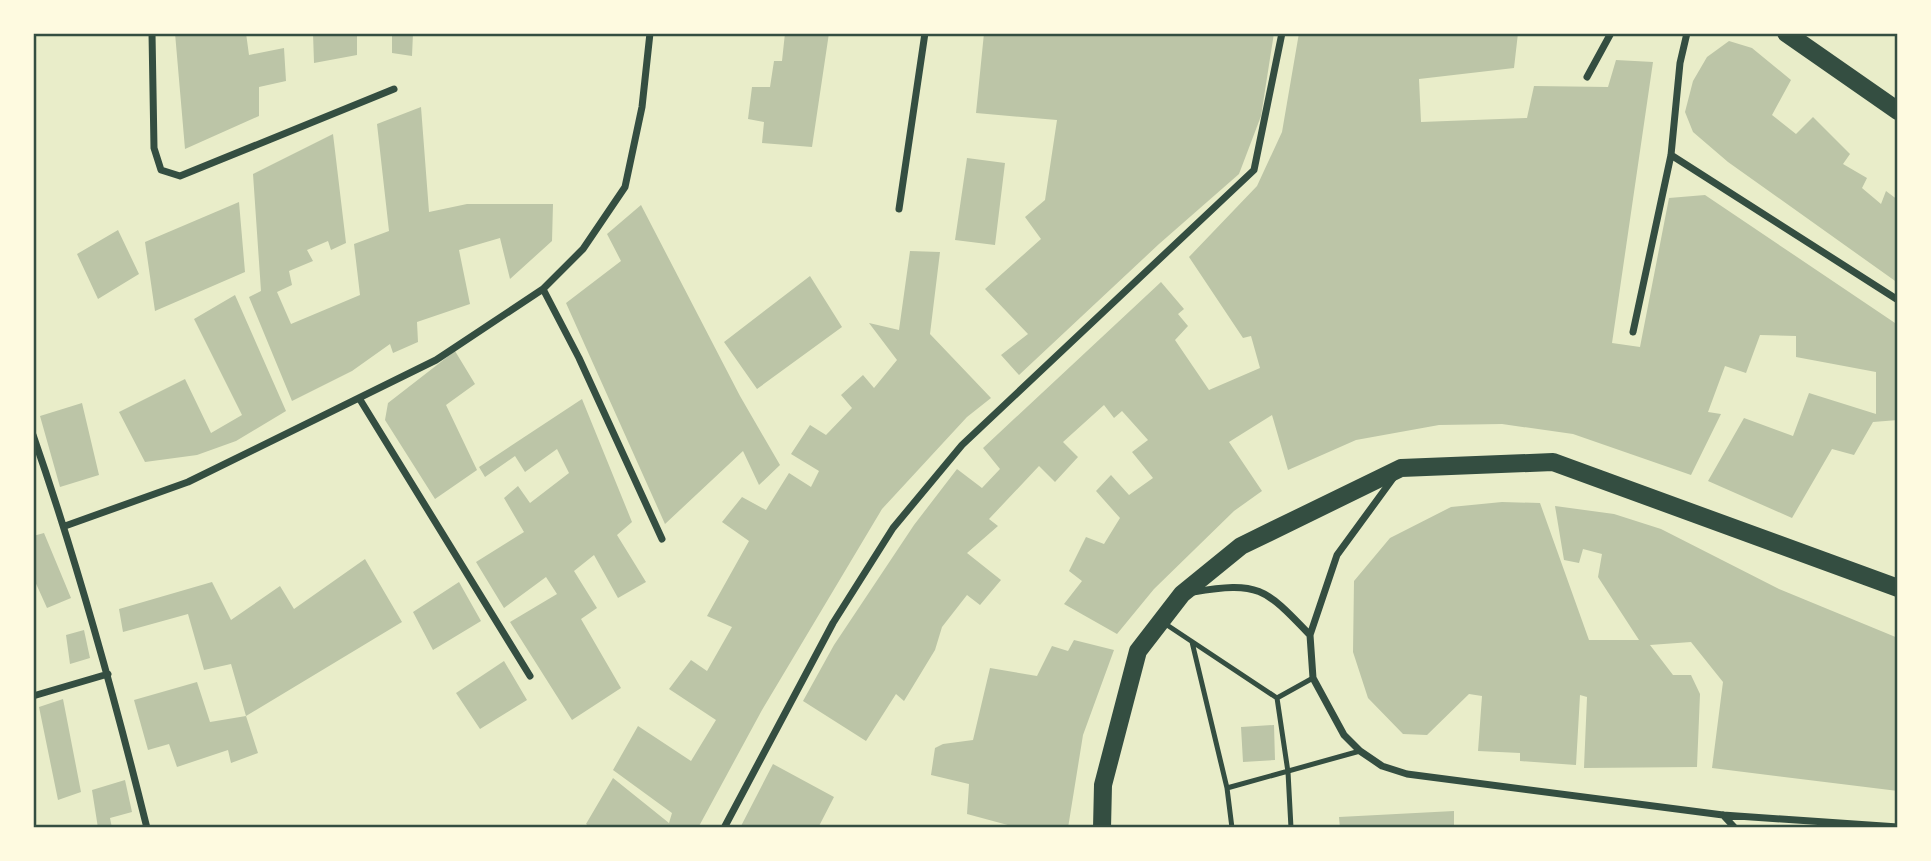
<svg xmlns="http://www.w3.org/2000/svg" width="1931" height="861" font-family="Cabin,sans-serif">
  <rect width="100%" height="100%" fill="#e9edc9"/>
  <!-- building -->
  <path fill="#bcc5a7" d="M175 33H246L249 55 284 48 286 81 259 87V116L185 149Z
    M313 33H357V55L314 63Z
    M392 33H413L412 56 392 53Z
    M785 33H829L812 147 762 143 764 122 748 119 752 87H770L774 61H782Z
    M984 33H1274L1261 116 1239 174 1159 244 1019 375 1001 355 1028 334 985 289 1041 239 1025 217 1045 200 1057 120 976 113Z
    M1299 33H1518L1514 68 1419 79 1421 122 1527 118 1534 86 1608 87 1616 60 1653 62 1612 343 1640 347 1669 198 1705 195 1898 325V420L1873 422 1854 455 1832 449 1792 518 1708 481 1744 418 1793 436 1809 393 1876 414V372L1796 357V336L1760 335 1746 373 1725 366 1708 412 1721 414 1691 475 1573 434 1502 424 1439 425 1356 440 1288 470 1272 415 1229 442 1262 491 1234 511 1154 589 1117 634 1064 604 1082 581 1069 571 1086 537 1104 544 1120 518 1096 491 1111 475 1129 495 1153 478 1132 452 1148 440 1122 411 1114 418 1104 405 1063 442 1078 457 1055 482 1039 466 989 519 998 526 967 553 1001 580 980 605 967 595 942 627 935 650 904 701 896 694 866 741 803 701 834 645 914 525 957 469 982 488 1000 469 983 448 1161 282 1184 309 1178 314 1188 326 1175 340 1209 390 1260 368 1251 336 1243 338 1189 257 1257 186 1282 132Z
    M1729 41 1752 48 1791 80 1772 115 1796 134 1813 117 1850 154 1843 164 1867 178 1862 188 1881 204 1886 191 1898 200V283L1728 162 1693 132 1685 112 1693 81 1707 57Z
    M421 107 429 212 467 204H553L552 241 510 279 500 238 459 250 470 304 417 322 418 342 393 353 390 344 352 371 292 401 249 297 261 291 253 174 333 134 346 243 331 250 328 241 307 250 313 261 289 271 292 285 277 292 291 324 360 295 354 244 389 231 377 124Z
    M967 158 1005 163 995 245 955 240Z
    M239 202 245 272 155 311 145 242Z
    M641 205 740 396 780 465 759 485 743 451 665 524 566 303 621 261 607 234Z
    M118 230 139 274 98 299 77 254Z
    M910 251 940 252 930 334 991 398 967 417 882 509 762 710 698 828H591L586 824 613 778 669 823 672 813 613 770 638 726 691 761 716 720 669 689 691 660 707 671 732 627 707 616 749 541 722 522 742 497 766 510 789 473 811 487 819 471 791 454 810 425 826 435 852 408 841 395 863 375 874 388 897 360 869 323 899 330Z
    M810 276 842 327 757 389 724 342Z
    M235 295 286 411 236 441 197 455 145 462 119 412 185 379 211 433 242 415 194 319Z
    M455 351 475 384 446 405 477 470 435 499 385 420 388 403Z
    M582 399 632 522 617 535 646 582 618 598 594 555 574 571 597 608 581 619 621 688 572 720 510 622 557 594 546 577 504 608 476 562 524 532 504 498 518 486 530 503 569 473 557 449 525 472 515 456 485 477 479 467Z
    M82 403 99 475 60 487 40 416Z
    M1502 502 1540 503 1589 640H1639L1598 577 1602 554 1583 549 1579 563 1564 560 1555 506 1614 514 1661 529 1779 589 1898 638V791L1712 768 1723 682 1691 642 1650 645 1673 675H1691L1700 694 1697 767 1584 768 1587 697 1580 695 1576 765 1520 761V753L1478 751 1482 696 1469 694 1427 735 1403 734 1368 698 1353 652 1354 581 1390 538 1451 507Z
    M44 533 71 598 47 608 33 577V536Z
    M365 559 402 622 246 716 231 664 204 670 188 614 123 632 119 609 212 582 231 620 280 586 294 609Z
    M459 582 481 621 433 650 413 612Z
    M84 630 90 658 70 664 66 635Z
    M1074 640 1114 650 1083 735 1068 828H1019L967 814 969 784 931 775 935 748 943 744 973 740 990 668 1037 676 1052 646 1068 651Z
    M504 661 527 700 480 729 456 693Z
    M197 682 210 722 246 716 258 753 231 763 228 750 177 767 169 744 148 750 134 700Z
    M63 699 81 792 58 800 39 707Z
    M1274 725 1275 760 1243 762 1241 727Z
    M773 764 834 797 818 828H740Z
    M125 780 132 812 110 818 112 828H98L92 790Z
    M1454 811V828H1340L1339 817Z"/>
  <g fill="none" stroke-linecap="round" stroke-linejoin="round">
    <!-- service -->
    <path stroke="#344e41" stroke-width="5" d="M1164 623 1277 698 1288 772 1291 828
      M1192 642 1227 788 1360 751
      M1277 698 1313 678
      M1227 788 1232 828"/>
    <!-- minor -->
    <path stroke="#344e41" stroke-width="7" d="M152 33 154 148 161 170 180 176 394 89
      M1587 77 1611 33
      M1671 155 1898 300
      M899 209 925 33
      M543 289 579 358 662 539
      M1633 332 1671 155 1680 63 1687 33
      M359 398 530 676
      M33 435C78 564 114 695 147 828
      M1394 477 1337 555 1310 635 1313 678 1344 735 1360 751 1382 766 1407 774 1723 815 1898 827
      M65 526 188 482 436 360 543 289 583 249 625 187 642 107 650 33
      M1193 592C1259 581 1265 588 1310 635
      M33 696 108 674
      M1723 815 1735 828
      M724 828 833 623 893 528 962 445 1254 170 1282 33"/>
    <!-- primary -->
    <path stroke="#344e41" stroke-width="18" d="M1786 33 1898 111
      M1102 828 1103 785 1138 651 1182 594 1241 546 1401 468 1553 462 1898 588"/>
  </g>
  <!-- border -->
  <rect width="1931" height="861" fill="none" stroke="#fefae0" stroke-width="70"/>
  <rect x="35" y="35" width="1861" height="791" fill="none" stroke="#344e41" stroke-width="2.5"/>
</svg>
